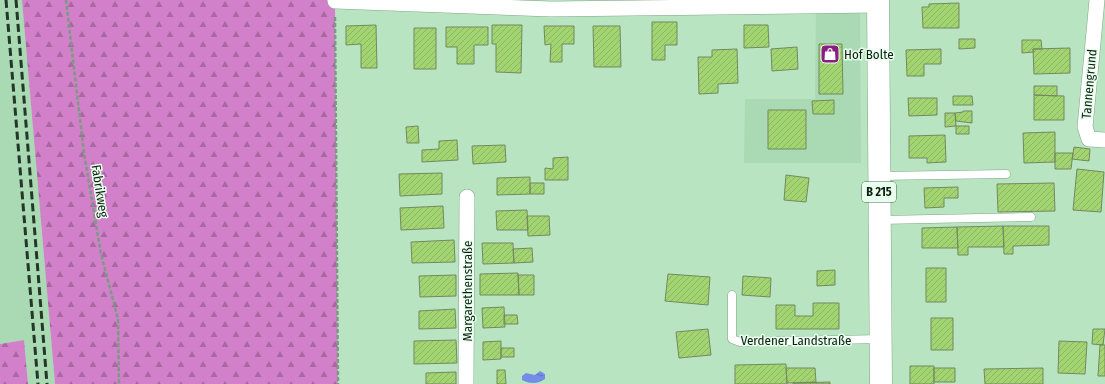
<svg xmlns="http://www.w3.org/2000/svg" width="1105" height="384" font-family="'Fira Sans Condensed',sans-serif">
  <defs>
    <pattern id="forest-firs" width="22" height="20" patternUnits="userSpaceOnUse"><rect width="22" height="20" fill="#d280c9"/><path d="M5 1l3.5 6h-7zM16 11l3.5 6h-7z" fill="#a968a2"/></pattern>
    <pattern id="water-ripples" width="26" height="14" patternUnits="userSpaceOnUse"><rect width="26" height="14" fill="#758de8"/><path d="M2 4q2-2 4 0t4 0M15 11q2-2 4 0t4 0" fill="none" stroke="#5e73bb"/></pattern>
    <pattern id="building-hatch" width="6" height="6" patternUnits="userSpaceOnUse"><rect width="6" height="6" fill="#a2d472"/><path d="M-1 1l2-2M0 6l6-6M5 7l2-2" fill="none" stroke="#8ab662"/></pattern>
  </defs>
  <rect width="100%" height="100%" fill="#b9e4c2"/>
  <!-- built -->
  <path fill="#a9dab4" d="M0 0H22L55 384H28L24 340 0 344Z
    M816 0H860L861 163H744L745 99H815Z"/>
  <!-- forest -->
  <path fill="url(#forest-firs)" d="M22 0H335L338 384H55Z
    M24 340 28 384H0V344Z"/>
  <!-- water -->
  <path fill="url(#water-ripples)" d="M540 371 545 374V379C538 384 530 384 522 380V376L526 373 535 375Z"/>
  <!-- building -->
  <path fill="url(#building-hatch)" stroke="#73895f" d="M959 3V28H923L922 7H929V4Z
    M652 22H677V45H665V60H652Z
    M376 25 377 68H361V44L346 45V26Z
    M492 25H522L521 73 496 72V44H492Z
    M744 25H768L769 47 744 48Z
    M544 26H574V44H562V62H550L551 44 545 45Z
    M593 26H620L621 67H594Z
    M446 27H488V45H474V64H457V47H446Z
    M414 28H436V69H414Z
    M959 39H975V48L959 49Z
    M1022 40H1041L1042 49H1033L1034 52 1022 53Z
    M819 44H842L843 94H819Z
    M797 47 798 69 772 71 771 49Z
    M1070 48V73L1034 74 1033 49Z
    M737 49 738 83 718 84V93L699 94 698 57H712V50Z
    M941 49V64H924V76H907L906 50Z
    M1034 86H1057V96L1034 95Z
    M1034 95 1064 96V120H1034Z
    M953 96H972L973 105H953Z
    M908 98H937V115L909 116Z
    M834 100V114H813L812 101Z
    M768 110H806V149H768Z
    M963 111H972V123L956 121 955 113 963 112Z
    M945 113H955L956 126 945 127Z
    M418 126 419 143H407L406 127Z
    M956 126H969V134H956Z
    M1055 132V162L1024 163 1023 133Z
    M945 135 946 162 927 163V158H909V136Z
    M457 140 458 160 422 162V150L439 149V141Z
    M505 145 506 162 473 164 472 146Z
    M1074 147 1090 149 1089 161 1072 159Z
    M1055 153H1073L1071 169H1055Z
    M568 157V180H545V168L553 169V158Z
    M1077 169 1104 172 1101 212 1073 210Z
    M442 173V194L400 196 399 174Z
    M786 175 809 178 806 202 784 200Z
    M530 177V194L497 195V178Z
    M530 183H544V194H530Z
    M1054 183 1055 211 998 212 997 184Z
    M958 187V198H944V207L925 208 924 188Z
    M443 206 444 228 401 230 400 208Z
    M527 210 528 230H497L496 211Z
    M527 216H549L550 235 528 236Z
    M1003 226H1049V245L1013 246V254H1004Z
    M1003 226 1004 247H968V255H958L957 227Z
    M957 227 958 248H922V228Z
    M454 240 455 262 412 263 411 242Z
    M482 243H513L514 263 483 264Z
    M532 248 533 262 514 263 513 249Z
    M926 268H946V302H926Z
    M835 270V285L817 286V271Z
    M518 273 519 295H480V274Z
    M668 274 710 277 708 305 665 301Z
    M456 275V296L420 297 419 276Z
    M518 275H534V295H519Z
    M743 276 771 278 770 297 742 295Z
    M813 303H839V329H776V305H795V316H813Z
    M504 307 505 327 483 328 482 308Z
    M455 309 456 328 419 329V311Z
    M504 315H517L518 324H504Z
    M931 318H953V350H931Z
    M708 329 711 355 679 358 676 332Z
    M1093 329H1105L1103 345 1092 344Z
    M456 340 457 363 414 364V341Z
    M501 341V359L483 360V342Z
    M1059 341 1087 342 1085 374 1058 373Z
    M1100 345H1105V376H1098Z
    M501 348H514V357H501Z
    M786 364 787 384H735V365Z
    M910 366H934V384H910Z
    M786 368H815L816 382 787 383Z
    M934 368H955V382H934Z
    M1043 368V384H985L984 369Z
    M497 370H505L506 384H497Z
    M456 372V384H426V373Z
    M830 382V384H793V383Z"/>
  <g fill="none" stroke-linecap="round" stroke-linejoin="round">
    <!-- lane casing -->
    <g stroke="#7ca685" stroke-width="9">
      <path id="lane" d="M880 176 1006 174
        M880 220 1031 217
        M732 295V339L740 342 880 339"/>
    </g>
    <!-- street casing -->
    <g stroke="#7ca685" stroke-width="16">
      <path id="street" d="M335 0V1L551 9 878 5
        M1097 0 1085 127 1089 139 1105 140
        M466 384 467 197"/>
    </g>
    <!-- primary casing -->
    <g stroke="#7ca685" stroke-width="23">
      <path id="primary" d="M878 0 881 384"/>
    </g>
    <!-- path -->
    <path stroke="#7a9b81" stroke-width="2.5" stroke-dasharray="4 2" stroke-linecap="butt" d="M66 0 84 153 101 254 118 319 119 384
      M335 17 338 384"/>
    <!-- lane -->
    <use href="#lane" stroke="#fff" stroke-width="8"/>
    <!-- street -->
    <use href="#street" stroke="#fff" stroke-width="15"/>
    <!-- primary -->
    <use href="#primary" stroke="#fff" stroke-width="22"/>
    <!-- rail -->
    <path stroke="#243729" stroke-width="3" stroke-dasharray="8 4" stroke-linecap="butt" d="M6 0 38 384
      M16 0 47 384"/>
  </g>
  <!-- icons -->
  <defs>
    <g id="shop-square" transform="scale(1)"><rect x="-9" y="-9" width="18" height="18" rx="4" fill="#891d82" stroke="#e9ffed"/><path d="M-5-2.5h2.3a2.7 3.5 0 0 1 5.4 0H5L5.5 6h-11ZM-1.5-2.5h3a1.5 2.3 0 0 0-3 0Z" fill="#fff"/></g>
  </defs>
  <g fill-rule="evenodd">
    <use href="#shop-square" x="830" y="54"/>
  </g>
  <g text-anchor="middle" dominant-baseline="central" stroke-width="3" stroke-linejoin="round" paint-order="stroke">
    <!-- shield labels -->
    <rect fill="#e9ffed" stroke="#506254" stroke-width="1" x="862" y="182" width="34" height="20" rx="3"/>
    <g font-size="12" font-weight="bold" fill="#0e1e12">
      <text x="879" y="192">B 215</text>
    </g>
    <!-- poi labels -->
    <g font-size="13" fill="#0e1e12" stroke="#e9ffed" text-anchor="start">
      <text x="844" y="54">Hof Bolte</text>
    </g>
    <!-- street labels -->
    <g font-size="13" fill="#0e1e12" stroke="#e9ffed">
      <text transform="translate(1089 84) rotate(-85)">Tannengrund</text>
      <text transform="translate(100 191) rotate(81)">Fabrikweg</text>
      <text transform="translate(467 291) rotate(-90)">Margarethenstraße</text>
      <text x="796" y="340">Verdener Landstraße</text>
    </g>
  </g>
</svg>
